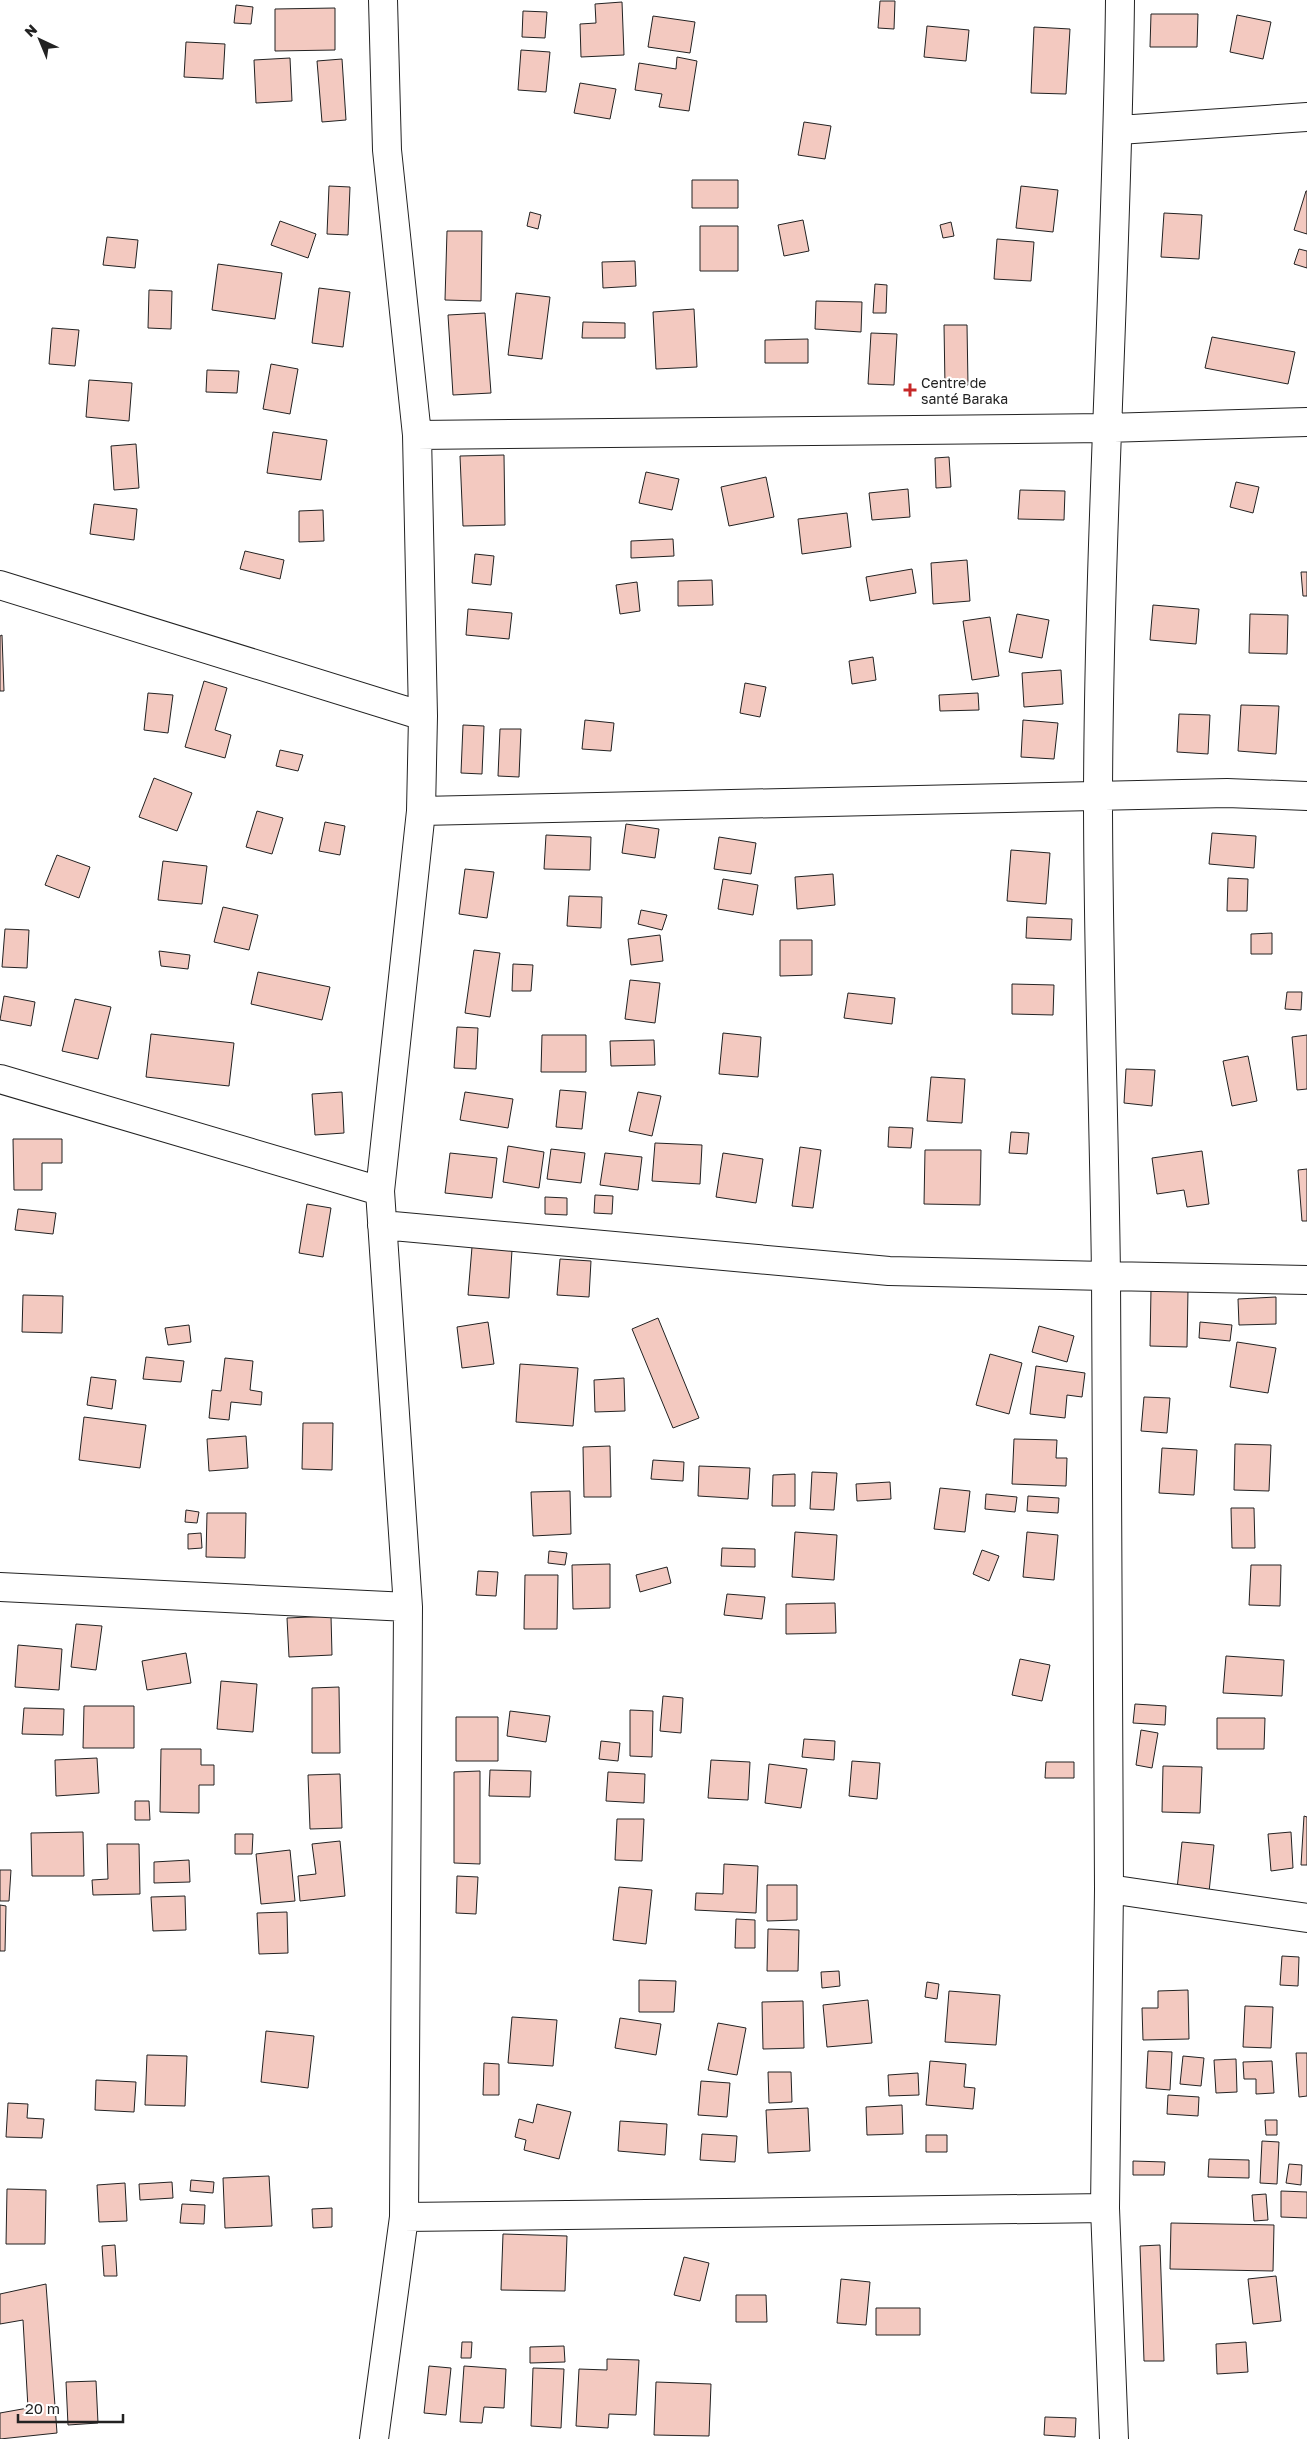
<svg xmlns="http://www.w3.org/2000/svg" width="1307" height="2439" font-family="'Golos Text',sans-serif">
  <rect width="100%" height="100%" fill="#fff"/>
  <!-- building -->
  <path fill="#f3c9c0" stroke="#222" d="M880 1H895L894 29 878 28Z
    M622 2 624 55 581 57 580 24 596 23 595 4Z
    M236 5 253 7 251 24 234 23Z
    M335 8V50L275 51V9Z
    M523 11 547 12 545 38 522 37Z
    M1151 14H1198L1197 47H1150Z
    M1237 15 1271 22 1263 59 1230 52Z
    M653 16 695 22 690 53 648 47Z
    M927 26 969 30 966 61 924 57Z
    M1034 27 1070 29 1066 94 1031 93Z
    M186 42 225 44 223 79 184 77Z
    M521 50 550 52 546 92 518 90Z
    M677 57 697 61 689 111 659 107 662 94 635 90 639 63 676 69Z
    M290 58 292 101 256 103 254 60Z
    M342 59 346 120 322 122 317 61Z
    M580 83 616 89 610 119 574 113Z
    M804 122 831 126 825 159 798 155Z
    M692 180H738V208H692Z
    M329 186 350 187 348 235 327 234Z
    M1021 186 1058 190 1053 232 1016 228Z
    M1306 191H1307V234L1294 230Z
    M530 212 541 215 538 229 527 226Z
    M1164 213 1202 215 1199 259 1161 257Z
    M803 220 809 251 784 256 778 225Z
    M280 221 316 234 308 258 271 245Z
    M951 222 954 236 943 238 940 225Z
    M700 226H738V271H700Z
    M447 231H482L481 301 445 300Z
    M107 237 138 240 135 268 103 265Z
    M997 239 1034 242 1031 281 994 279Z
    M1299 249 1307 251V268L1294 264Z
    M635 261 636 286 603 288 602 262Z
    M218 264 282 273 275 319 212 310Z
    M875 284 887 285 886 313H873Z
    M319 288 350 292 343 347 312 343Z
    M149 290 172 291 171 329 148 328Z
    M516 293 550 297 542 359 508 355Z
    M816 301 862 302 861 332 815 329Z
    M694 309 697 367 656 369 653 312Z
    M485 313 491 393 453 395 448 315Z
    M583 322 625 323V338H582Z
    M944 325H967L968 385 945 386Z
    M52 328 79 330 75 366 49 364Z
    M871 333 897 334 894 385 868 384Z
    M1212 337 1295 352 1288 384 1205 368Z
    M808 339V363H765V340Z
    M271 364 298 369 290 414 263 409Z
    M207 370 239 371 237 393 206 392Z
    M89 380 132 383 129 421 86 417Z
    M273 432 327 440 321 480 267 473Z
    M136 444 139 488 114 490 111 446Z
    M504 455 505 525 463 526 460 456Z
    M949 457 951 487 936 488 935 458Z
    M646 472 679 479 672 510 639 503Z
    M766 477 774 517 729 526 721 487Z
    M1236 482 1259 487 1253 513 1230 507Z
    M908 489 910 517 872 520 869 493Z
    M1020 490 1065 491 1064 520 1018 519Z
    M94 504 137 509 134 540 90 534Z
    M323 510 324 541 299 542V511Z
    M847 513 851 547 802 554 798 519Z
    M673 539 674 556 631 558V541Z
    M245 551 284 560 280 579 240 569Z
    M475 554 494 556 491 585 472 583Z
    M967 560 970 601 933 604 931 563Z
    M912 569 916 593 870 601 866 577Z
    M1301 572H1307V596H1303Z
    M712 580 713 605 678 606V581Z
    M637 582 640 611 620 614 616 585Z
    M1153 605 1199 609 1196 644 1150 640Z
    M468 609 512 613 509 639 466 635Z
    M1017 614 1049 620 1042 658 1009 652Z
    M1250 614 1288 615 1287 654 1249 653Z
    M990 617 999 676 972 680 963 621Z
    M2 635 4 691H0V636Z
    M873 657 876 680 852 684 849 661Z
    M1061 670 1063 704 1024 707 1022 673Z
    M204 681 227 688 215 730 231 735 225 758 185 747Z
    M745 683 766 687 760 717 740 713Z
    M148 693 173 695 168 733 144 730Z
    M978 693 979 710 940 711 939 695Z
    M1241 705 1279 706 1276 754 1238 751Z
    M1179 714 1210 715 1208 754 1177 752Z
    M585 720 614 723 611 751 582 749Z
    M1023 720 1058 723 1054 759 1021 757Z
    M463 725 484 726 482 774 461 773Z
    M500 729H521L519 777 498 776Z
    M280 750 303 755 298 771 276 766Z
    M154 778 192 793 177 831 139 817Z
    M257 811 283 818 272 854 246 847Z
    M325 822 345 826 340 855 319 851Z
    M626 824 659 829 655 858 622 853Z
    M1212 833 1256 836 1254 868 1209 864Z
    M546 835 591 837 590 870 544 869Z
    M719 837 756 843 751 874 714 869Z
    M1011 850 1050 853 1046 904 1007 901Z
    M57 855 90 867 79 898 45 885Z
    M163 861 207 866 202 904 158 900Z
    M465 869 494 872 487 918 459 914Z
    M833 874 835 905 797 909 795 877Z
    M1228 878 1248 879 1247 911H1227Z
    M723 879 758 885 753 915 718 909Z
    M569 896 602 897 601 928 567 926Z
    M223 907 258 915 249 950 214 942Z
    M641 910 667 915 662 930 638 924Z
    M1027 917 1072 919 1071 940 1026 938Z
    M5 929 29 930 27 968 2 967Z
    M1272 933V954H1251V934Z
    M660 935 663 961 631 965 628 939Z
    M780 940H812V975L780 976Z
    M474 950 500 953 490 1017 465 1013Z
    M159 951 190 955 188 969 161 966Z
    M513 964 533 965 531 991H512Z
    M258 972 330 987 322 1020 251 1004Z
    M630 980 660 983 655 1023 625 1019Z
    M1012 984 1054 985 1053 1015 1012 1014Z
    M1287 992H1302L1301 1010 1285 1009Z
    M848 993 895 998 892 1024 844 1018Z
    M4 996 35 1002 31 1026 0 1020Z
    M75 999 111 1007 98 1059 62 1051Z
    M457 1027 478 1028 476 1069 454 1068Z
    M723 1033 761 1037 758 1077 719 1074Z
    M151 1034 234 1043 229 1086 146 1077Z
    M542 1035H586V1072H541Z
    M1307 1035V1089L1297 1090 1292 1037Z
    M654 1040 655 1065 611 1066 610 1041Z
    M1248 1056 1257 1101 1232 1106 1223 1061Z
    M1126 1069 1155 1070 1152 1106 1124 1103Z
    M931 1077 965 1079 962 1123 927 1121Z
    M560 1090 586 1092 582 1129 556 1127Z
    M342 1092 344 1133 315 1135 312 1094Z
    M465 1092 513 1099 508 1128 460 1120Z
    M638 1092 661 1096 652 1136 629 1131Z
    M889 1127 913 1128 911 1148 888 1147Z
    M1011 1132 1029 1133 1027 1154 1009 1153Z
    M13 1139H62V1163H42V1190H14Z
    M655 1143 702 1145 700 1184 652 1181Z
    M508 1146 544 1152 539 1188 503 1182Z
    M800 1147 821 1150 813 1208 792 1206Z
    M551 1149 585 1153 581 1183 547 1179Z
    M925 1150H981L980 1205 924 1204Z
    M1202 1151 1209 1204 1187 1207 1184 1190 1157 1194 1152 1158Z
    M450 1153 497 1158 492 1198 445 1193Z
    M605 1153 642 1157 638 1190 600 1185Z
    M723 1153 763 1159 756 1203 716 1197Z
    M1307 1169V1221H1302L1298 1170Z
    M595 1195 613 1196 612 1214 594 1213Z
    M545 1197 567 1198V1215L545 1214Z
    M307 1204 331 1208 323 1257 299 1253Z
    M18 1209 56 1213 53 1234 15 1230Z
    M472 1247 512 1250 509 1298 468 1295Z
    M560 1259 591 1261 589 1297 557 1295Z
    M1151 1289 1188 1290 1187 1347 1150 1346Z
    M23 1295 63 1296 62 1333 22 1332Z
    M1276 1297V1324L1239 1325 1238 1299Z
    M658 1318 699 1418 673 1428 632 1329Z
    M488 1322 494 1364 462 1368 457 1327Z
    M1200 1322 1232 1325 1230 1341 1199 1338Z
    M189 1325 191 1342 168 1345 165 1328Z
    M1039 1326 1074 1336 1067 1362 1032 1352Z
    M1237 1342 1276 1348 1268 1393 1230 1387Z
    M990 1354 1022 1363 1009 1414 976 1405Z
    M146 1357 184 1361 181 1382 143 1379Z
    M225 1358 253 1361 250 1390 262 1392 261 1405 231 1402 229 1420 209 1418 212 1390 221 1391Z
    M520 1364 578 1368 573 1426 516 1422Z
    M1036 1366 1085 1373 1082 1397 1067 1395 1065 1418 1030 1414Z
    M91 1377 116 1380 112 1409 87 1405Z
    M624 1378 625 1411 595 1412 594 1380Z
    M1144 1397 1170 1398 1167 1433 1141 1431Z
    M84 1417 146 1425 140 1468 79 1460Z
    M303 1423H333L332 1470 302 1469Z
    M246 1436 248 1468 209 1471 207 1439Z
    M1014 1439 1057 1440 1056 1458H1067L1066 1486 1012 1484Z
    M1235 1444 1271 1445 1269 1491 1234 1490Z
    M610 1446 611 1497H584L583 1447Z
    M1162 1448 1197 1450 1194 1495 1159 1493Z
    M653 1460 684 1462 683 1481 651 1479Z
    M699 1466 750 1468 748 1499 698 1496Z
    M812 1472 837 1473 834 1510 810 1509Z
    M795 1474V1506H772L773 1475Z
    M890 1482 891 1499 857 1501 856 1484Z
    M940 1488 970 1491 965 1532 934 1529Z
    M570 1491 571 1534 533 1536 531 1492Z
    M986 1494 1017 1497 1015 1512 985 1509Z
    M1028 1496 1059 1498 1058 1513 1027 1511Z
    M1231 1508H1254L1255 1548H1232Z
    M186 1510 199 1512 197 1523 185 1522Z
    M207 1513H246L245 1558 206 1557Z
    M795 1532 837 1535 834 1580 792 1577Z
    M1027 1532 1058 1535 1054 1580 1023 1577Z
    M201 1533 202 1548 188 1549V1534Z
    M722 1548 755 1549V1567L721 1566Z
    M982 1550 999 1556 989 1581 973 1574Z
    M549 1551 567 1553 565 1565 548 1563Z
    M610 1564V1608L573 1609 572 1565Z
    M1251 1565H1281L1280 1606 1249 1605Z
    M667 1567 671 1583 640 1592 636 1575Z
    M478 1571 498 1572 496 1596 476 1595Z
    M525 1575H558L557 1629H524Z
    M727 1594 765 1597 762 1619 724 1615Z
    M835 1603 836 1633 786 1634V1604Z
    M331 1616 332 1655 289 1657 287 1618Z
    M76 1624 102 1626 96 1670 71 1667Z
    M18 1645 62 1649 59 1690 15 1687Z
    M186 1653 191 1683 147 1690 142 1661Z
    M1226 1656 1284 1660 1282 1696 1223 1693Z
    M1020 1659 1050 1665 1042 1701 1012 1695Z
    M221 1681 257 1684 253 1732 217 1729Z
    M339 1687 340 1753H312V1688Z
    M663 1696 683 1698 681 1733 660 1731Z
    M1135 1704 1166 1706 1165 1725 1133 1723Z
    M84 1706H134V1748H83Z
    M24 1708 64 1709 63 1735 22 1734Z
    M630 1710 653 1711 652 1757 630 1756Z
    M510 1711 550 1716 546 1742 507 1736Z
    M456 1717H498V1761H456Z
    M1217 1718H1265L1264 1749H1217Z
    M1141 1730 1158 1733 1152 1768 1136 1765Z
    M804 1739 835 1741 834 1760 802 1757Z
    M601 1741 620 1743 618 1761 599 1759Z
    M161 1749H201V1765H214V1785H199V1813L160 1812Z
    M97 1758 99 1793 56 1796 55 1760Z
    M711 1760 750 1762 748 1800 708 1798Z
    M852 1761 880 1763 877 1799 849 1796Z
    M1046 1762H1074V1778H1045Z
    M769 1764 807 1769 801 1808 765 1803Z
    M1163 1766 1202 1767 1200 1813 1162 1812Z
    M490 1770 531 1771 530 1797 489 1796Z
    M480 1771V1864L454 1863V1772Z
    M608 1772 645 1774 644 1803 606 1801Z
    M340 1774 342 1828 310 1829 308 1775Z
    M135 1801H149L150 1820H135Z
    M1304 1816 1307 1817V1865H1301Z
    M617 1819H644L642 1861 615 1860Z
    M83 1832 84 1876H32L31 1833Z
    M1291 1832 1293 1868 1271 1871 1268 1834Z
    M235 1834H253L252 1854H235Z
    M340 1841 345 1896 300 1901 298 1876 316 1874 312 1844Z
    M1182 1842 1214 1845 1209 1892 1177 1889Z
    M107 1844H139L140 1894 93 1895 92 1880 108 1879Z
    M290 1850 295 1901 261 1904 256 1854Z
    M189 1860 190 1882 154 1883V1862Z
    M724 1864 758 1866 756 1913 695 1910 696 1893 723 1894Z
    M0 1870H11L9 1901H0Z
    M457 1876 478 1877 476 1914 456 1913Z
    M767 1885H797V1920L767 1921Z
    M619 1887 652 1890 646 1944 613 1940Z
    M185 1896 186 1930 153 1931 151 1897Z
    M0 1905 6 1906 5 1951H0Z
    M287 1912 288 1953 259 1954 257 1913Z
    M736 1919 755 1920V1948H735Z
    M768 1929 799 1930 798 1971H767Z
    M1282 1956 1299 1957 1298 1986 1280 1985Z
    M839 1971 840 1986 822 1988 821 1972Z
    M639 1980 676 1981 674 2012H639Z
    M927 1982 939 1984 937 1999 925 1997Z
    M1188 1990 1189 2039 1143 2040 1142 2008H1158V1991Z
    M949 1991 1000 1995 996 2045 945 2042Z
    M868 2000 872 2043 827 2047 823 2005Z
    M803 2001 804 2048 763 2049 762 2002Z
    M1245 2006 1273 2007 1271 2048 1243 2047Z
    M512 2017 557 2020 553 2066 508 2063Z
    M620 2018 661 2024 656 2055 615 2048Z
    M718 2023 746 2028 737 2075 708 2070Z
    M266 2031 314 2036 308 2088 261 2082Z
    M1148 2051 1172 2052 1170 2090 1146 2088Z
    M1296 2053H1307V2096L1299 2097Z
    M147 2055 187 2056 185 2106 145 2105Z
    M1183 2056 1204 2058 1201 2086 1180 2084Z
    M1236 2059 1237 2092 1216 2093 1214 2060Z
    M930 2061 966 2064 964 2087 975 2088 973 2109 926 2105Z
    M1272 2061 1274 2093 1256 2094V2079H1244L1243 2062Z
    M484 2063 499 2064V2095H483Z
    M768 2072H791L792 2102 769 2103Z
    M918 2073 919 2095 889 2096 888 2075Z
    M96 2080 136 2082 134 2112 95 2110Z
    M701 2081 730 2083 727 2117 698 2115Z
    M1168 2095 1199 2097 1198 2116 1167 2114Z
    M8 2103 28 2104 27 2118 44 2119 42 2138 6 2137Z
    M537 2104 571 2112 559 2159 524 2150 526 2140 515 2137 519 2119 533 2123Z
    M902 2105 903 2134 867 2135 866 2107Z
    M808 2108 810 2151 768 2153 766 2110Z
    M1265 2120H1277V2135H1266Z
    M620 2121 667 2124 665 2155 618 2151Z
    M702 2134 737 2136 735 2162 700 2160Z
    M926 2135H947V2152H926Z
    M1262 2141 1279 2142 1277 2184 1260 2183Z
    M1209 2159 1249 2160V2178L1208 2177Z
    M1133 2161 1165 2162 1164 2175H1133Z
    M1289 2164 1302 2165 1301 2185 1286 2183Z
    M269 2176 272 2226 225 2228 223 2178Z
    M191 2180 214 2182 213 2193 190 2191Z
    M172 2182 173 2198 140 2200 139 2184Z
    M125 2183 127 2221 99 2222 97 2185Z
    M7 2189 46 2190 45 2244H6Z
    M1281 2191 1307 2192V2218L1281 2217Z
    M1266 2194 1268 2220 1254 2221 1252 2195Z
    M182 2204 205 2205 204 2224 180 2223Z
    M332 2208V2227L313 2228 312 2209Z
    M1171 2223 1274 2225 1273 2271 1170 2269Z
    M503 2234 567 2236 565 2291 501 2290Z
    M115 2245 117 2276H104L102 2246Z
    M1160 2245 1164 2361H1144L1140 2246Z
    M684 2257 709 2263 700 2301 674 2295Z
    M1276 2276 1281 2321 1253 2324 1248 2279Z
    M841 2279 870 2282 866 2325 837 2323Z
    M46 2284 57 2433 0 2439V2413L28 2408 23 2320 0 2324V2294Z
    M736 2295H766L767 2322H736Z
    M876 2308H920V2335H876Z
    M462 2342H472L471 2358H461Z
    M1246 2342 1248 2372 1217 2374 1216 2344Z
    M564 2346 565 2362 530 2363V2347Z
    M607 2359 639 2360 636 2415 609 2414 608 2428 576 2426 579 2369 607 2370Z
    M429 2366 451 2368 446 2415 424 2413Z
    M464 2366 506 2369 504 2408 484 2407 482 2423 460 2422Z
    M533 2368 564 2369 561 2428 531 2426Z
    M96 2381 98 2423 68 2425 66 2382Z
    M656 2382 711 2384 709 2436 654 2435Z
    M1045 2417 1076 2418 1075 2437 1044 2435Z"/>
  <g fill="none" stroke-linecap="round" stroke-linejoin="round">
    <!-- minor casing -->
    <g stroke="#222" stroke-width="30">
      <path id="minor" d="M1119 130 1307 117
        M417 435 1106 428 1307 422
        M0 585 423 716
        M421 811 1227 793 1307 796
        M0 1079 380 1191
        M382 1225 889 1271 1106 1276C1104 1116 1098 955 1098 795 1099 530 1117 265 1120 0
        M0 1587 408 1607
        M1109 1889 1307 1918
        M404 2217 1105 2208
        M374 2439 404 2217 408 1607 380 1191 421 811 423 716 417 435 387 150 383 0
        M1114 2439 1105 2208 1109 1889 1106 1276 1307 1280"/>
    </g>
    <!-- minor -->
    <use href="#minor" stroke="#fff" stroke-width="28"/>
  </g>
  <!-- markers -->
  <path fill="#c62828" stroke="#fff" stroke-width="2" d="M907.5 382.5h5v5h5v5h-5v5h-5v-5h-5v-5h5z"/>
  <g text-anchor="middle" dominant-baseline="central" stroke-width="4" stroke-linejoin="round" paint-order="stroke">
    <!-- poi labels -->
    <g font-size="14" fill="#222" stroke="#fff" text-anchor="start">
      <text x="921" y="382">Centre de<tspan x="921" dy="16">santé Baraka</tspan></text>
    </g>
  </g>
  <!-- north arrow -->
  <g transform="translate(40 40) rotate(316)" stroke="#ffffff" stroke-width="4" paint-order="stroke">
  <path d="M0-4L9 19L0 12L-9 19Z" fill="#222222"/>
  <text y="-8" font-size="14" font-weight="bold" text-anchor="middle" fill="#222222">N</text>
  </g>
  <!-- scale -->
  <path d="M18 2414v8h105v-8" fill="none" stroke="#222222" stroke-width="2.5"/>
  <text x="25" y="2414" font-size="15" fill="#222222" stroke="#ffffff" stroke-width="4" paint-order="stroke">20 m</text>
</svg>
